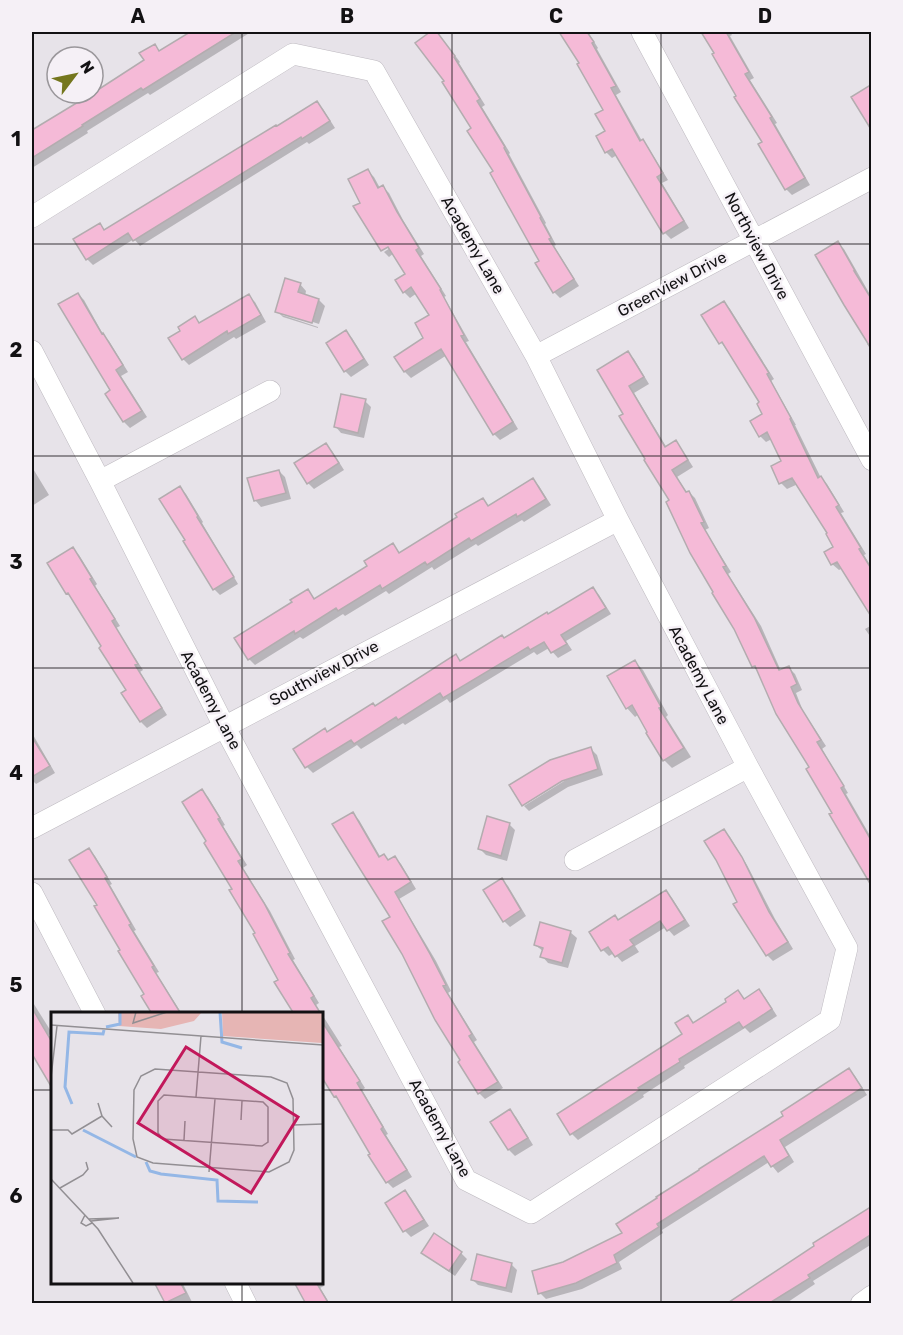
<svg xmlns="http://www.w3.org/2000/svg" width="903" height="1335" font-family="Rubik,sans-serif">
  <rect width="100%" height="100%" fill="#e7e3e9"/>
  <!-- shadow -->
  <path fill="#0003" d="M193 32H251L150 95 148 93 87 131 88 133 32 168V132L146 61 154 45 161 52Z
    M433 32H436L440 36 460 62 459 63 485 105 482 107 510 153 509 154 546 223 545 224 556 245 554 246 579 286 560 298 554 292 541 261 473 129 447 81 418 43Z
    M561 32H588L598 48 597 49 621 92 616 95 642 141 648 147 668 180 662 183 689 228 671 239 665 233 617 155 612 158 606 152 607 132 605 111 581 64Z
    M703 32H730L732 35 730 36 754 78 750 80 777 123 775 124 810 185 792 195 786 189 764 143 716 53Z
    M317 103 323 109 335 128 309 144 307 142 140 246 134 239 93 265 87 259 100 225 106 231Z
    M368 171 374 177 380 188 383 187 389 193 403 220 424 254 421 256 446 296 444 297 469 341 466 342 518 429 500 440 494 434 447 355 411 378 405 372 396 357 425 339 431 316 417 293 410 298 404 292 407 275 394 253 389 257 384 252 396 244 362 204Z
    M838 243 844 249 872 298V351L867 344 869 343Z
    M300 284 306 291 305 296 319 300 325 306 319 324 282 312V315L318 327V328L283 317 277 311Z
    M78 294 84 300 104 336 109 341 128 372 121 376 147 417 130 428 124 422 107 394 112 391Z
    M248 296 255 302 266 322 236 339 234 337 189 365 183 359 182 331 195 318 201 324Z
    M724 302 730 309 774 379 771 381 796 425H795L821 478 827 484 844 512 841 513 866 554 864 555 872 568V616L843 568 839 570 832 564 835 547 829 534 798 484 787 489 781 483 773 466 783 461 772 439 766 442 760 436 764 415 762 403 703 315Z
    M346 332 352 338 369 365 351 377 345 371Z
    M628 353 634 359 649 384 634 393 667 448 675 442 681 448 693 467 677 477 687 493 689 492 695 498 709 528 705 530 731 572 728 574 761 626 781 671 789 668 795 674 802 690 796 693 803 711 826 746 822 749 848 793 846 794 872 839V884L811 768 759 673 753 666 671 501 625 414Z
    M365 401 371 407 364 438 341 433 335 426Z
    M326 445 332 451 344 470 314 489 308 483Z
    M32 467 49 495 32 506Z
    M279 471 285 477 291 499 261 507 255 500Z
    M533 480 539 486 551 505 524 522 522 520 478 546 476 544 434 570 432 567 389 594 386 591 345 616 343 614 303 639 300 637 255 665 249 659 294 602 308 591 316 600 369 566 393 545 401 554 459 518 483 500 489 506Z
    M180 488 186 494 203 522 202 523 238 584 220 595 214 589Z
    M73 549 79 555 97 584 95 586 120 626 116 628 143 670 140 672 167 715 147 728 141 722 123 694 128 691 104 647 73 598 68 593Z
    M593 589 599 595 611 614 566 641 572 650 558 658 549 648 537 655 534 652 450 703 447 699 405 725 403 723 361 749 357 745 313 773 307 767 295 749 328 733 375 707 456 656 462 662 549 616Z
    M872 625V639L865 629Z
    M635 662 643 670 668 715 666 717 691 757 672 768 664 760 639 714 635 717 627 708 609 677Z
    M32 733 55 773 36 784 32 780Z
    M591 749 597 755 603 775 568 787 529 811 524 806 569 778Z
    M202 791 208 797 225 825 223 826 247 865 243 868 270 911 295 959 293 960 319 1003 316 1005 342 1046 339 1047 365 1088 362 1090 388 1134 386 1135 412 1177 393 1188 387 1182 371 1155 372 1154 341 1103 335 1096 321 1073V1014H296L258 933 209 842Z
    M353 814 359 820 381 858 389 861 395 858 401 864 416 889 399 899 436 961 451 991 448 993 477 1040 474 1042 503 1088 485 1099 479 1093 462 1061 392 917Z
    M509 824 515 830 507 861 486 855 480 849Z
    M724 831 730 837 747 865 775 919 793 949 773 961 767 955 736 904 739 902Z
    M89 850 95 856 112 884 110 885 136 930 134 931 159 972 156 973 182 1014H154L146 994 99 905Z
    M502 880 508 886 526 916 510 927 504 921Z
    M666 892 672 898 690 926 674 936 666 927 635 946 639 952 622 962 614 953 609 956 603 950 619 921Z
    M570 932 577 938 568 968 548 963 542 956 543 951 535 945Z
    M759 991 765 997 777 1016 750 1033 745 1028 684 1066 685 1068 643 1095 644 1097 578 1140 572 1134 684 1035 687 1016 694 1023 729 1002 738 992 745 1000Z
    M32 1001 52 1033 49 1035 52 1041V1085L33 1054 36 1052 32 1045Z
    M849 1070 855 1076 867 1095 785 1147 794 1162 778 1173 769 1162 662 1230 663 1233 619 1262 622 1269 582 1289 546 1299 540 1293 563 1264 625 1234Z
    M510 1111 516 1117 533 1145 515 1156 509 1150 492 1122Z
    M405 1192 411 1198 429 1226 411 1237 405 1231 387 1203Z
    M872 1207V1244L813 1281 815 1284 785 1304H729Z
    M423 1252 461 1253 467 1259 455 1276 429 1258Z
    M511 1264 517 1270 512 1293 478 1285 472 1279Z
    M321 1280 324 1286 320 1288 330 1304H308L295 1282H321Z
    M156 1282H182L193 1304H167Z"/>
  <!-- building -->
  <path fill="#f5bad7" stroke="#b3acaf" stroke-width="1.5" d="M190 32H236L143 90 141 88 82 125 83 126 32 158V130L93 93 144 60 139 53 155 44 159 51Z
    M430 32H437L455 56 454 57 480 99 477 101 505 147 504 148 541 217 540 218 551 238 549 239 574 279 553 293 535 263 539 261 490 173 493 171 467 131 471 128 442 82 444 81 415 43Z
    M559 32H587L594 42 592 43 616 86 611 88 640 141 643 139 663 173 657 177 684 221 663 234 612 149 605 153 596 136 605 131 595 114 603 110 577 64 579 63Z
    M701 32H726L749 72 745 74 772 117 770 118 805 178 785 190 758 144 762 142 734 97 736 96 712 54 714 53Z
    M872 84V131L851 97Z
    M317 101 330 121 302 139 301 137 133 241 128 233 86 260 73 239 100 223 104 230 276 125 277 126Z
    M368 169 378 188 383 185 397 212 419 248 416 250 441 289 440 290 464 335 461 336 513 422 493 435 441 349 404 372 394 357 423 338 415 323 429 315 411 287 403 293 395 280 405 274 388 247 381 251 353 206 360 203 348 179Z
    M838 241 855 271H854L872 300V350L844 305 815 255Z
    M285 278 301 283 298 292 319 299 312 323 275 312Z
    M78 293 102 334 103 333 123 365 116 370 142 411 123 422 105 394 110 390 58 304Z
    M249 294 261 315 228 334 227 331 182 360 168 338 180 331 178 327 195 316 199 323Z
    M724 301 769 373 767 374 791 418 790 419 818 478 821 476 839 505 836 507 861 548 859 549 872 570V618L837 562 831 565 824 552 833 547 826 534 827 533 792 478 779 484 771 466 781 461 767 432 759 437 750 421 762 414 757 404 759 402 722 342 719 344 701 315Z
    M346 330 364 359 344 372 326 343Z
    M628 351 644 377 629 386 665 447 676 440 688 460 672 470 686 492 689 491 704 522 701 523 726 566 723 567 754 617 779 670 789 666 797 684 791 687 798 703 821 740 817 742 844 786 841 788 872 842V887L829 814 832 813 806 769 809 767 776 714 755 666 752 667 734 629 712 593 713 592 690 553 666 502 669 500 644 460 645 459 619 416 623 414 597 370Z
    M341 394 366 399 358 433 334 427Z
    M326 443 339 463 307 484 294 463Z
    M279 470 286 493 254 501 247 478Z
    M533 478 546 499 517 517 516 514 471 541 469 538 427 565 425 562 382 589 380 585 338 611 336 608 295 634 294 631 248 660 234 638 292 602 290 600 308 589 314 599 367 566 364 561 393 543 399 553 457 517 455 514 483 498 488 506Z
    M180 486 198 516 197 517 234 577 213 590 183 541 185 540 159 499Z
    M73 547 92 578 90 579 115 619 112 621 138 664 135 665 162 708 140 722 121 693 126 690 99 648 101 646 68 593 66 594 47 563Z
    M593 587 606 608 561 635 567 644 551 653 544 642 530 650 528 647 443 698 440 693 398 720 396 717 354 744 351 740 305 768 293 749 325 728 327 732 373 703 375 706 456 654 460 661 502 635 504 638 547 612 548 614Z
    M635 660 661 707 659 708 684 748 663 761 646 733 647 732 632 705 626 709 607 676Z
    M32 737 50 766 32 777Z
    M591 747 598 769 562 781 522 806 509 785 550 760Z
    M202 789 220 818 218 819 242 859 238 861 264 903 290 953 288 954 314 996 311 998 321 1014H294L274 982 278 980 253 934 255 933 229 890 232 889 204 843 206 841 182 802Z
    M353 812 379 857 384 854 388 860 395 856 411 882 395 892 430 954 446 985 443 986 472 1034 469 1036 498 1082 478 1094 458 1062 460 1060 435 1020 402 954 382 921 390 917 332 824Z
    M487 816 510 823 501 856 478 849Z
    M724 829 742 857 769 912 788 942 766 956 733 904 737 902 716 860 704 841Z
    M89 848 107 877 105 878 131 924 129 925 154 966 152 967 181 1014H152L141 996 144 994 118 951 120 950 94 906 97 905 69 860Z
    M502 878 521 910 503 922 483 890Z
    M666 890 685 920 667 931 660 921 630 940 634 945 615 957 608 947 601 951 589 932 615 915 618 920Z
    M540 922 571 931 562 963 540 957 543 948 534 945Z
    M759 989 772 1009 743 1028 739 1022 679 1059 680 1062 638 1088 640 1090 570 1135 557 1114 682 1034 675 1023 688 1015 693 1023 726 1002 725 999 738 990 744 999Z
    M32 1008 52 1042V1088L32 1054Z
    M321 1020 360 1081 357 1083 383 1127 381 1129 407 1170 386 1183 368 1155 370 1154 336 1096 334 1097 321 1076Z
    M849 1068 862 1088 780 1140 789 1156 771 1167 764 1156 657 1224 659 1227 614 1255 617 1263 576 1283 538 1294 532 1271 563 1262 622 1233 616 1224 657 1198 656 1197 699 1170V1169L783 1116 781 1112Z
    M510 1109 528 1138 508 1150 490 1122Z
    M405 1190 424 1220 403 1232 385 1203Z
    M872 1206V1234L808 1275 810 1278 768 1304H726L814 1246 813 1243Z
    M434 1233 462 1252 449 1271 421 1253Z
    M477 1254 512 1263 506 1288 471 1280Z
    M154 1282H180L186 1293 165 1303Z
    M294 1282H316L329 1304H306Z"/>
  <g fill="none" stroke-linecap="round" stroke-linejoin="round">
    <!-- minor casing -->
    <g stroke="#bebac0" stroke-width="22">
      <path id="minor" d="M642 32 872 460
        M32 217 293 54 374 71 536 356 618 520 748 767 847 948 830 1020 531 1213 466 1180 224 726 100 481 32 351
        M536 356 872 178
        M100 481 270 391
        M32 828 618 520
        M575 860 748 767
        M32 893 95 1014
        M235 1282 246 1304
        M861 1304 872 1296"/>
    </g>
    <!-- minor -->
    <use href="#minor" stroke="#fff" stroke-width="21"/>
  </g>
  <!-- grid -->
  <path fill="none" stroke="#121113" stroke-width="1.5" stroke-opacity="0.55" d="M242 32V1014M452 32V1304M661 32V1304M32 244H872M32 456H872M32 668H872M32 879H872M32 1090H52M321 1090H872M242 1282V1304"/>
  <g text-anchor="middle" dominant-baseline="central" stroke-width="5" stroke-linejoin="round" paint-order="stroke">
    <!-- street labels -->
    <g font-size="16" fill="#121113" stroke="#f5f0f6">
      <text transform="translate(473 245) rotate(60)">Academy Lane</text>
      <text transform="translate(757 246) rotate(62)">Northview Drive</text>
      <text transform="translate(672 284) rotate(-28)">Greenview Drive</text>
      <text transform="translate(324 673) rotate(-28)">Southview Drive</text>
      <text transform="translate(699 675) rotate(62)">Academy Lane</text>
      <text transform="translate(211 700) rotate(62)">Academy Lane</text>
      <text transform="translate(440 1128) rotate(61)">Academy Lane</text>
    </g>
  </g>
  <!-- overview -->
  <g transform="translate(51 1012)">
    <rect width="272" height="272" fill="#e7e3e9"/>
    <path d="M67 0H151L143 9 110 17 68 14ZM171 0H271V31L172 24Z" fill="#e6b5b4"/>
    <path fill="none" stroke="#94b7e6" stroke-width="3" d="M169 0 171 30 191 36M55 15 69 12V0M21 92 14 75 18 20 52 22 53 18M32 118 85 145M95 150 99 159 110 162 166 168 167 189 207 190"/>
    <path fill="none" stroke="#928f93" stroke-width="1.5" d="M85 0 82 11 116 0M0 13 272 33M104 57 220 65 236 71 242 87 243 138 238 150 218 160 102 151 86 145 82 127 83 78 90 64ZM0 65 6 14M113 83 212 90 217 95V130L211 134 112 127 107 121V89ZM145 85 150 24M47 91 51 104 61 115M190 108 191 89M242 113 272 112M0 118H17L21 122 51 104M133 128 134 109M158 160 164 87M0 167 47 217 82 271M9 176 32 163 37 157 35 150M34 203 30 211 35 214 41 211M38 207 68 206 40 209"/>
    <path fill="#c2185b" fill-opacity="0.15" stroke="#c2185b" stroke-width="3" d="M135 35 247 105 200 181 87 111Z"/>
    <rect width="272" height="272" fill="none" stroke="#121113" stroke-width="3"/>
  </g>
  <!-- border -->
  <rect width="903" height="1335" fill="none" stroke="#f5f0f6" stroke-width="66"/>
  <!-- north arrow -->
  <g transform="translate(75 75) rotate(58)"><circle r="28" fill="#f5f0f6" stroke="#9a979b" stroke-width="1.5"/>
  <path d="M0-4.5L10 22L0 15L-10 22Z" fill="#74761d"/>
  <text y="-9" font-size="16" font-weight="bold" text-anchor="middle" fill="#121113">N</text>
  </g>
  <rect x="33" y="33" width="837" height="1269" fill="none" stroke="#121113" stroke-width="2"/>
  <g font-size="20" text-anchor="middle" font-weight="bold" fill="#121113">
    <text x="138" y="23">A</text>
    <text x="347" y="23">B</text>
    <text x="556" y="23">C</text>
    <text x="765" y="23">D</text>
    <text x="16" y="146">1</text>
    <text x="16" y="357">2</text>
    <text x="16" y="569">3</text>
    <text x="16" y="780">4</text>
    <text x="16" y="992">5</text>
    <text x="16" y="1203">6</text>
  </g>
</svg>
